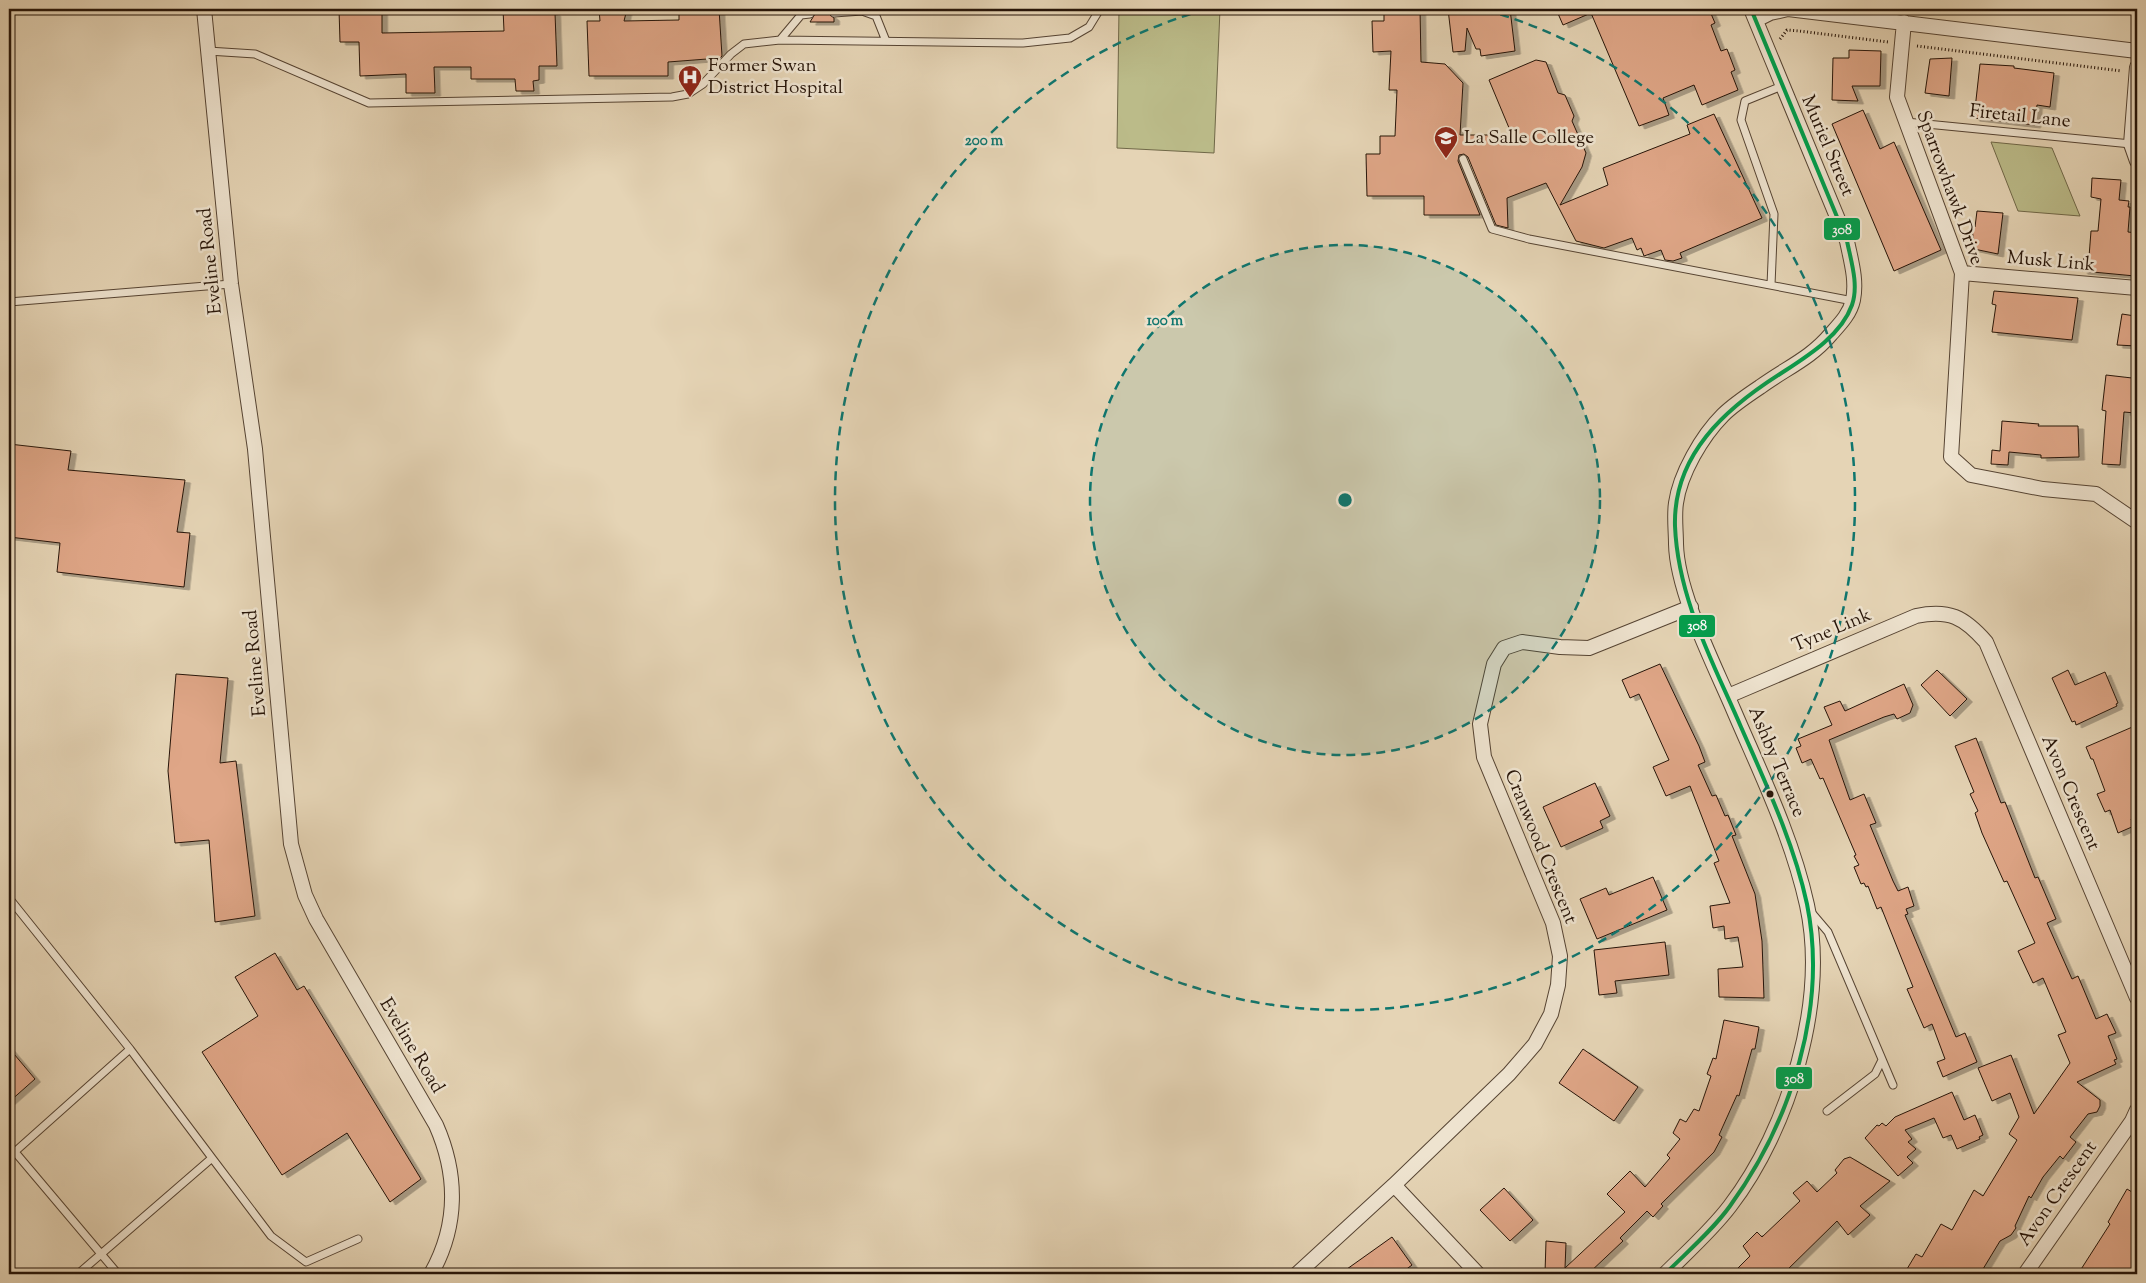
<svg xmlns="http://www.w3.org/2000/svg" width="2146" height="1283" font-family="'Sorts Mill Goudy',serif">
  <defs>
    <filter id="shadow"><feDropShadow dx="5.5" dy="3" stdDeviation="0" flood-color="#0004"/></filter>
  </defs>
  <rect width="100%" height="100%" fill="#e5d4b5"/>
  <filter id="stains"><feTurbulence type="fractalNoise" baseFrequency=".004" numOctaves="4"/><feColorMatrix values="0 0 0 0 .2 0 0 0 0 .09 0 0 0 0 .02 0 0 0 .5 -.17"/></filter>
  <radialGradient id="worn" r=".72"><stop offset=".6" stop-color="#630" stop-opacity="0"/><stop offset="1" stop-color="#630" stop-opacity=".3"/></radialGradient>
  <!-- green -->
  <path fill="#bbbb89" stroke="#706848" d="M1119 9H1220L1214 153 1117 148Z
    M1991 142 2052 148 2080 216 2018 211Z"/>
  <!-- building -->
  <path fill="#dfa687" stroke="#261408" filter="url(#shadow)" d="M339 9H382V33L504 31 503 9H552V13H555L557 66H539V80L533 81 534 91H516L515 79H471V67H434L435 93H406V74L360 76 359 42H340Z
    M599 9H627L624 21 679 20V9H719L722 56 720 58 668 62V76H589L587 21H600Z
    M810 9H831L829 14 834 18V22H810L815 14Z
    M1384 9H1420L1421 62 1445 64 1463 83 1460 135H1512L1489 80 1536 60 1546 62 1558 93 1565 95 1574 116 1572 121 1586 153 1582 167 1560 205 1608 185 1603 168 1690 134 1687 125 1714 114 1762 218 1680 253 1682 258 1673 261 1665 260 1661 250 1644 256 1641 248 1637 250 1632 238 1604 248 1576 241 1546 183 1507 198 1508 228 1496 225 1468 157 1464 154 1459 155 1458 161 1480 215H1424V196H1367L1366 154H1380V136H1395L1397 90H1389L1391 51 1373 52 1372 21H1384Z
    M1448 9H1510L1515 51 1481 56 1480 49H1476L1467 28 1465 51 1453 52Z
    M1556 9H1709L1715 23 1711 25 1721 51 1727 49 1735 70 1731 72 1738 90 1702 105 1694 85 1663 98 1669 115 1639 126 1591 13 1563 25Z
    M1849 50 1881 51 1880 86H1852L1858 101 1832 100 1833 58H1849Z
    M1952 58 1949 96 1925 93 1930 59Z
    M1980 64 2014 66V68L2054 73 2050 107 2037 105 2035 125 1974 118Z
    M1863 110 1880 149 1894 142 1941 250 1894 271 1832 124Z
    M2092 178 2121 180 2119 200 2129 201 2128 207H2130L2128 232 2137 233 2135 276 2082 271 2084 256 2089 257 2091 231H2098L2101 199 2091 197Z
    M1977 211 2003 213 1998 254 1974 249 1972 226 1975 227Z
    M1994 291 2078 298 2072 340 1992 332 1996 305 1992 304Z
    M2122 314 2135 316V321H2137V346L2117 345Z
    M2106 375 2132 378V393L2136 394 2135 413 2124 412 2120 465 2102 464 2106 411 2102 410Z
    M2002 421 2039 424 2038 426H2078L2079 457 2041 458V455L2009 452 2008 465 1991 464 1992 450 2000 451Z
    M9 444 71 451 68 470 185 480 177 532 190 533 184 587 57 572 60 543 9 537Z
    M1660 664 1699 746 1705 762 1698 765 1712 796 1716 795 1725 816 1728 815 1736 835 1732 836 1755 894 1762 941 1764 998 1719 997 1718 969 1743 967 1738 937 1725 939 1724 926 1713 928 1710 906 1730 903 1714 863 1719 861 1690 786 1666 796 1653 767 1669 760 1639 694 1630 698 1622 680Z
    M1937 670 1967 699 1950 716 1921 685Z
    M2068 670 2075 685 2105 672 2118 703 2116 704 2117 706 2076 725 2075 721 2072 722 2052 678Z
    M176 674 228 678 220 763 236 761 255 916 215 922 209 840 175 843 168 771Z
    M1904 684 1913 705 1910 713 1897 719 1894 714 1884 717 1829 740 1850 800 1864 794 1876 823 1870 825 1893 881 1898 891 1908 887 1914 906 1906 909 1908 914 1905 915 1956 1037 1965 1033 1977 1062 1943 1077 1937 1062 1945 1059 1932 1024 1924 1028 1907 989 1913 987 1881 907 1877 909 1868 886 1866 887 1864 883 1861 884 1854 867 1859 865 1854 856 1856 855 1823 778 1820 779 1811 759 1802 763 1796 748 1801 746 1798 739 1832 725 1824 707 1840 701 1845 711Z
    M2137 725V816L2131 819 2134 826 2118 833 2110 810 2105 812 2097 794 2105 791 2093 759H2091L2086 747Z
    M1976 738 2001 803 2005 802 2035 878 2038 877 2056 919 2047 923 2072 979 2078 976 2096 1019 2107 1014 2116 1033 2108 1036 2117 1059 2114 1060 2116 1064 2077 1082 2100 1100V1106L2097 1112 2088 1114 2070 1137 2076 1142 2063 1159 2060 1156 2043 1177 2031 1198 2029 1196 2015 1226 2016 1228 2011 1235 2000 1241 1980 1274H1904L1916 1254 1922 1257 1941 1224 1952 1230 1974 1190 1983 1196 2017 1140 2009 1134 2019 1117 2010 1093 1992 1101 1978 1068 2011 1055 2034 1114 2070 1063 2058 1035 2066 1032 2043 978 2033 983 2018 951 2035 943 2007 881 2004 882 1982 833 1975 813 1978 811 1970 794 1974 792 1955 746Z
    M1595 783 1610 816 1600 821 1603 828 1561 847 1543 807Z
    M1653 877 1667 910 1597 939 1580 899 1606 888 1609 895Z
    M1665 942 1669 975 1615 981 1617 993 1599 995 1594 950Z
    M275 953 297 990 304 986 421 1179 390 1202 347 1133 282 1175 202 1052 258 1016 235 977Z
    M1724 1020 1759 1027 1755 1049H1752L1739 1096 1737 1095 1719 1135 1722 1137 1714 1152 1661 1204 1663 1206 1653 1217 1647 1211 1620 1238 1623 1241 1588 1274H1545L1546 1241 1566 1243 1565 1268 1625 1212 1607 1194 1630 1171 1645 1187 1670 1158 1667 1155 1680 1139 1673 1133 1680 1119 1686 1122 1694 1109 1699 1111 1711 1076 1707 1074 1713 1058 1716 1059Z
    M9 1048 35 1079 9 1102Z
    M1583 1049 1638 1087 1614 1121 1559 1083Z
    M1952 1092 1964 1120 1975 1115 1983 1135 1979 1137 1980 1139 1957 1149 1951 1135 1943 1138 1934 1118 1905 1130 1912 1139 1908 1142 1916 1149 1907 1157 1913 1163 1898 1176 1865 1138 1877 1125 1879 1126 1882 1123 1886 1126 1895 1117Z
    M1850 1157 1890 1181 1860 1206 1870 1215 1848 1235 1837 1221 1783 1274H1732L1750 1256 1743 1246 1757 1232 1762 1237 1800 1201 1793 1193 1807 1181 1817 1192 1837 1173 1835 1170 1844 1159Z
    M1504 1188 1533 1220 1510 1241 1480 1210Z
    M2127 1189 2137 1195V1274H2078L2110 1224 2108 1222Z
    M1392 1237 1412 1265 1400 1274H1340Z"/>
  <g fill="none" stroke-linecap="round" stroke-linejoin="round">
    <!-- service casing -->
    <g stroke="#564433" stroke-width="9">
      <path id="service" d="M834 13 862 11 876 16 886 41
        M780 40 801 15 810 14
        M208 51 255 54 369 103 672 97 688 94 703 84 731 54 744 44 780 40 1023 43 1070 38 1089 27 1100 9
        M1906 122 2131 144
        M1463 159 1492 229 1529 239 1853 301
        M1771 285 1774 214 1741 120 1745 101 1782 86
        M9 302 231 284
        M9 898 130 1049 9 1157
        M1811 912 1828 932 1893 1085
        M1827 1111 1875 1074 1882 1060
        M15 1152 118 1274
        M212 1158 271 1236 306 1262 358 1239
        M78 1274 212 1158 130 1049"/>
    </g>
    <!-- minor casing -->
    <g stroke="#564433" stroke-width="16">
      <path id="minor" d="M204 9 231 284 255 449 291 844 305 895 316 919 436 1125C458 1175 458 1226 431 1274
        M1756 20 1770 13 1788 9 2137 51
        M1904 22 1897 97 1962 273 1951 457 1971 475 2043 489 2096 494 2137 522
        M2137 67 2131 144 2137 161
        M1962 273 2137 288
        M1728 696 1916 616C1949 609 1964 617 1986 642L2137 998
        M1394 1185 1478 1274
        M1297 1274 1394 1185 1509 1074 1535 1044 1551 1014 1558 985 1560 956 1553 923 1484 757 1480 724 1494 664 1504 648 1522 642 1560 647 1589 648 1691 607
        M1665 1274C1687 1252 1711 1231 1730 1206 1789 1129 1828 1001 1807 905 1792 837 1761 774 1734 711 1715 666 1677 593 1676 544 1676 531 1674 516 1676 503 1680 474 1702 436 1723 415 1733 405 1748 395 1760 387 1786 368 1810 359 1831 334 1840 324 1850 314 1853 300 1857 280 1851 261 1847 241L1751 9
        M2025 1274 2132 1121 2137 1110"/>
    </g>
    <!-- path -->
    <path stroke="#261408" stroke-width="3" stroke-dasharray="1 2.5" stroke-linecap="butt" d="M1780 39 1787 30 1799 31 1888 42
      M1917 46 2122 71"/>
    <!-- service -->
    <use href="#service" stroke="#eee3cf" stroke-width="7"/>
    <!-- minor -->
    <use href="#minor" stroke="#eee3cf" stroke-width="14"/>
    <!-- bus-1 casing -->
    <g stroke="#eee3cf" stroke-width="8">
      <path id="bus-1" d="M1665 1274C1687 1252 1712 1231 1730 1206 1791 1122 1828 1007 1807 904 1794 843 1766 784 1741 727 1713 662 1678 599 1675 526 1673 455 1725 409 1780 374 1806 357 1841 336 1852 305 1859 285 1851 261 1847 241L1751 9"/>
    </g>
    <!-- bus-1 -->
    <use href="#bus-1" stroke="#029f4d" stroke-width="4"/>
  </g>
  <!-- distance rings -->
  <circle cx="1345" cy="500" r="255" fill="#0f766e" fill-opacity=".12"/>
  <g fill="none" stroke="#0f766e" stroke-width="2.5" stroke-dasharray="9 6">
    <circle cx="1345" cy="500" r="255"/>
    <path d="M1486 10A510 510 0 1 1 1204 10"/>
  </g>
  <!-- icons -->
  <defs>
    <g id="hospital-pin" transform="scale(1.25)"><path d="M0 17L-7.5 6A9.5 9.5 0 1 1 7.5 6Z" fill="#8f2418" stroke="#eee3cf"/><path d="M-5-5h3v3.5h4V-5h3V5h-3V1.5h-4V5h-3Z" fill="#fff"/></g>
    <g id="school-pin" transform="scale(1.25)"><path d="M0 17L-7.5 6A9.5 9.5 0 1 1 7.5 6Z" fill="#8f2418" stroke="#eee3cf"/><path d="M0-5L7-2L0 1L-7-2ZM-4 1L0 2.5L4 1V4Q0 6-4 4Z" fill="#fff"/></g>
  </defs>
  <g fill-rule="evenodd">
    <use href="#hospital-pin" x="690" y="77"/>
    <use href="#school-pin" x="1446" y="138"/>
  </g>
  <!-- markers -->
  <circle fill="#261408" stroke="#eee3cf" stroke-width="2" cx="1770" cy="794" r="4.5"/>
  <g text-anchor="middle" dominant-baseline="central" stroke-width="5" stroke-linejoin="round" paint-order="stroke">
    <!-- poi labels -->
    <g font-size="19" fill="#261408" stroke="#eee3cf" text-anchor="start">
      <text x="708" y="66">Former Swan<tspan x="708" dy="22">District Hospital</tspan></text>
      <text x="1464" y="138">La Salle College</text>
    </g>
    <!-- street labels -->
    <g font-size="19" fill="#261408" stroke="#eee3cf">
      <text transform="translate(2020 117) rotate(6)">Firetail Lane</text>
      <text transform="translate(1827 146) rotate(67)">Muriel Street</text>
      <text transform="translate(1949 188) rotate(70)">Sparrowhawk Drive</text>
      <text transform="translate(211 261) rotate(-96)">Eveline Road</text>
      <text transform="translate(2051 262) rotate(5)">Musk Link</text>
      <text transform="translate(1832 631) rotate(-23)">Tyne Link</text>
      <text transform="translate(256 663) rotate(-95)">Eveline Road</text>
      <text transform="translate(1776 762) rotate(67)">Ashby Terrace</text>
      <text transform="translate(2070 793) rotate(67)">Avon Crescent</text>
      <text transform="translate(1540 847) rotate(68)">Cranwood Crescent</text>
      <text transform="translate(411 1046) rotate(59)">Eveline Road</text>
      <text transform="translate(2058 1194) rotate(-55)">Avon Crescent</text>
    </g>
  </g>
  <circle cx="1345" cy="500" r="8" fill="#0f766e" stroke="#eee3cf" stroke-width="2.5"/>
  <g font-size="15" text-anchor="middle" font-weight="bold" fill="#0f766e" stroke="#eee3cf" stroke-width="5" stroke-linejoin="round" paint-order="stroke">
    <text x="984" y="145">200 m</text>
    <text x="1165" y="325">100 m</text>
  </g>
  <g stroke="#eee3cf" stroke-width="2">
    <rect x="1823" y="217" width="38" height="24" rx="5" fill="#029f4d"/>
    <rect x="1678" y="614" width="38" height="24" rx="5" fill="#029f4d"/>
    <rect x="1775" y="1066" width="38" height="24" rx="5" fill="#029f4d"/>
  </g>
  <g font-size="14" text-anchor="middle" font-weight="bold" fill="#fff">
    <text x="1842" y="234">308</text>
    <text x="1697" y="630">308</text>
    <text x="1794" y="1083">308</text>
  </g>
  <!-- margin -->
  <rect width="2146" height="1283" fill="none" stroke="#e5d4b5" stroke-width="30"/>
  <rect x="10" y="10" width="2126" height="1263" fill="none" stroke="#261408" stroke-width="2.5"/>
  <rect x="15" y="15" width="2116" height="1253" fill="none" stroke="#261408"/>
  <rect width="100%" height="100%" filter="url(#stains)"/>
  <rect width="100%" height="100%" fill="url(#worn)"/>
</svg>
